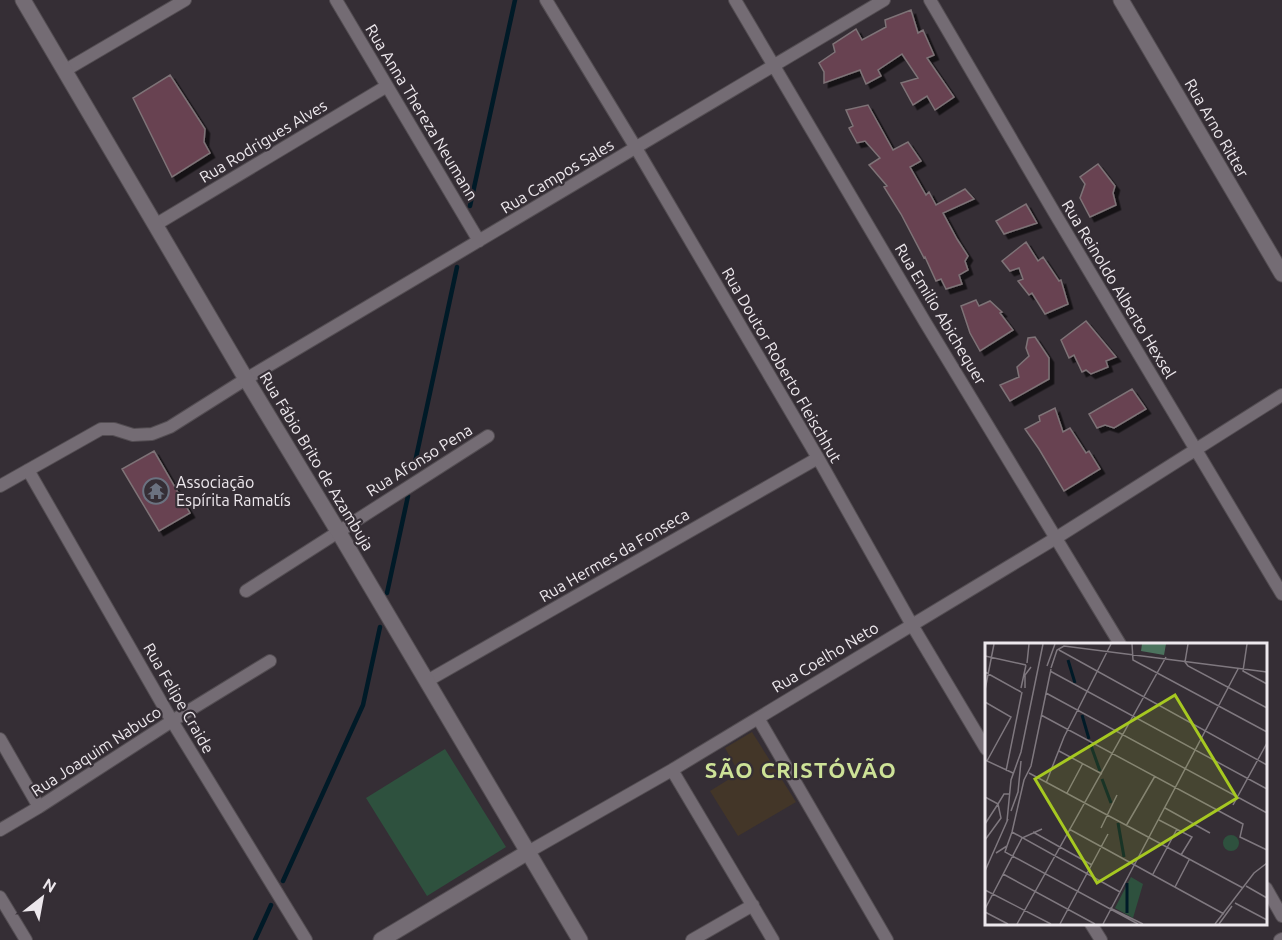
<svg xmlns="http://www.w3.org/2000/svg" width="1282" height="940" font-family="Ubuntu,sans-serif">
  <defs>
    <filter id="shadow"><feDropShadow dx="4.5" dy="4.5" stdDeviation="0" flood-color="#0009"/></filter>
  </defs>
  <rect width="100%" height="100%" fill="#352e35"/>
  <!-- commercial -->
  <path fill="#433628" d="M752 732 796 802 738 836 710 791 739 773 725 748Z"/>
  <!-- green -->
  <path fill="#2e513e" d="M445 749 506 847 427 896 366 798Z"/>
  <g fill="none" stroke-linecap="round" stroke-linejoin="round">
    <!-- stream -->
    <path stroke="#001a27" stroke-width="4.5" d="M470 206 515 0
      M414 467 457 267
      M387 593 408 496
      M283 881 363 705 380 627
      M255 940 271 905"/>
  </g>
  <!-- building -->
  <path fill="#674251" stroke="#7e7377" stroke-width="1.5" filter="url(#shadow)" d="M911 10 918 33 923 30 934 55 927 58 954 97 935 110 927 96 913 105 901 83 918 78 902 54 878 70 881 76 866 84 860 70 824 83V72L819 63 835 52 833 44 856 29 862 40 886 27 885 20Z
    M170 75 205 129 204 142 210 153 172 177 133 98Z
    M868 105 893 150 908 142 921 161 910 167 926 195 929 192 936 205 965 189 974 199 943 213 957 239 968 256 965 261 968 270 959 275 962 284 946 289 941 279 936 281 925 257 924 258 901 214 884 187 887 186 869 165 880 158 865 141 857 143 849 128 853 126 846 110Z
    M1098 164 1115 186 1113 193 1116 205 1090 217 1080 198 1085 184 1080 177Z
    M1026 204 1037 223 1004 234 996 221Z
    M1026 242 1038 261 1043 257 1059 281 1061 280 1068 304 1045 314 1032 293 1029 295 1018 281 1023 279 1019 268 1010 271 1002 261Z
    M976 300 979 306 990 301 1002 312 1000 313 1013 330 980 351 970 333 961 306Z
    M1086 321 1116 357 1106 361 1108 367 1091 374 1086 370 1082 372 1074 355 1069 358 1061 340Z
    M1035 337 1049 358V379L1010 401 1000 385 1019 377 1017 367 1029 356 1026 348 1028 338Z
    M1132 389 1146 409 1114 428 1105 425 1097 428 1089 414Z
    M1055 408 1063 432 1070 428 1086 453 1089 451 1100 469 1064 491 1039 449 1025 429 1040 421 1039 416Z
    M154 451 190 513 159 531 122 469Z"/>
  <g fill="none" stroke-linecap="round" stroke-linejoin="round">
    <!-- minor casing -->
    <g stroke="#534d52" stroke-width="14">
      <path id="minor" d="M336 0 479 241
        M546 0 636 148 818 458 912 625 986 749
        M735 0 925 322 1120 644
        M930 0 1054 212 1282 594
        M64 71 185 0
        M155 225 387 86
        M28 470 172 721 306 940
        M0 486 101 429H114L133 435 152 434 170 427 246 379 884 0
        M246 591 488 436
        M427 681 818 458
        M758 718 887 940
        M0 739 39 807
        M672 770 773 940
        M0 830 39 807 172 721 270 661
        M528 852 672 770 1056 538 1282 395
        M1266 888 1282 916
        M0 897 26 940
        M1091 924 1101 940
        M692 940 753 905
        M1280 940 1282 939"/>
    </g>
    <!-- tertiary casing -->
    <g stroke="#534d52" stroke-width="17">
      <path id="tertiary" d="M23 0 246 379 338 531 580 940
        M1121 0 1282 274
        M381 940 528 852"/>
    </g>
    <!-- minor -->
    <use href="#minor" stroke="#746c74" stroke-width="12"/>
    <!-- tertiary -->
    <use href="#tertiary" stroke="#746c74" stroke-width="15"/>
  </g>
  <!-- icons -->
  <defs>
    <g id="temple-ring" transform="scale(1.35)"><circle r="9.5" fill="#352e35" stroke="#6b7280" stroke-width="1.5"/><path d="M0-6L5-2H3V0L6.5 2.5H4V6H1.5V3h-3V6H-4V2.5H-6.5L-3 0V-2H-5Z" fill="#6b7280"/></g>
  </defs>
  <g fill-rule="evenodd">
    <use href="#temple-ring" x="156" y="491"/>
  </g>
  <g text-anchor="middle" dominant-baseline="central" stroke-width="4.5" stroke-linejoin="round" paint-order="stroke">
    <!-- street labels -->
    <g font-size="16" fill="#ede8ed" stroke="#352e35">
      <text transform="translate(422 112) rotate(59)">Rua Anna Thereza Neumann</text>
      <text transform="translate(1217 128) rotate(60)">Rua Arno Ritter</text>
      <text transform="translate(263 141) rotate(-31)">Rua Rodrigues Alves</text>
      <text transform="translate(557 176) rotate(-31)">Rua Campos Sales</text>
      <text transform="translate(1119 289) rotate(59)">Rua Reinoldo Alberto Hexsel</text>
      <text transform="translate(941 314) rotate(59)">Rua Emilio Abichequer</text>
      <text transform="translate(782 365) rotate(60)">Rua Doutor Roberto Fleischhut</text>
      <text transform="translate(419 460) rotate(-32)">Rua Afonso Pena</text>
      <text transform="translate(317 461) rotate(59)">Rua Fábio Brito de Azambuja</text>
      <text transform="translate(614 555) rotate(-30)">Rua Hermes da Fonseca</text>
      <text transform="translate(825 657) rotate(-31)">Rua Coelho Neto</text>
      <text transform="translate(179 698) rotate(60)">Rua Felipe Craide</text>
      <text transform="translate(96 751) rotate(-33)">Rua Joaquim Nabuco</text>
    </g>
    <!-- poi labels -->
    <g font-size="16" fill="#ede8ed" stroke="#352e35" text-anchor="start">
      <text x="176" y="482">Associação<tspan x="176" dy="18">Espírita Ramatís</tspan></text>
    </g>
    <!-- district labels -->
    <g font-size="22" font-weight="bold" letter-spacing="1.5" fill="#cde297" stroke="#352e35">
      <text x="801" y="769">SÃO CRISTÓVÃO</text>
    </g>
  </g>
  <!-- overview -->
  <g transform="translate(985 643)">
    <rect width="282" height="282" fill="#352e35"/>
    <path d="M238 200a8 8 0 1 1 16 0a8 8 0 1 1-16 0ZM146 234 158 241 148 275 130 265Z" fill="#2e513e"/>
    <path d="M157 1H181L179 12 156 8Z" fill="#4c735e"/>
    <path fill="none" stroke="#001a27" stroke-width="3" d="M83 17 90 40M97 72 104 96M105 100 115 128M117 136 126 160M133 180 139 214M142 240V270"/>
    <path fill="none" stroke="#7f787f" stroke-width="1.5" d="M147 1 148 17 282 89M203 1 200 19 203 23 282 65M262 1 258 28 282 41M74 7 282 122M0 13 41 22M42 20 44 1M62 23 70 1M66 25 72 7 79 3 282 29M65 28 282 146M0 29 36 49M36 45 41 22M40 45V32L46 24M0 47 9 1M61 50 282 170M0 59 26 74 2 118M56 72 258 181 255 194 282 207M74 108 117 131M0 117 28 130M21 128 37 49M44 130 258 245M61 140 79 94 126 1M82 150 98 120M0 154 13 161 19 151H24M248 162 282 100M180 165 225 190M26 168 33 149 36 118M174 177 207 194 196 212M22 178 26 137 36 109 58 1M0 181 13 161M141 183 170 133M116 185 132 152M84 186 239 271M27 189 135 249M48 189 107 222M0 197 16 175 13 161M22 203 20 209 153 281M11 210 22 203 27 189 39 137 46 123 66 26M0 228 23 176M18 231 110 281M168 231 192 186M261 243 282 255M190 244 204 217M0 247 66 281M250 260 282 277M125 265 158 281M0 266 37 195 57 186M0 269 23 281M32 281 181 14M75 281 123 191M118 281 253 26M230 281 269 230 282 220M234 281 247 263"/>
    <path fill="#a6c821" fill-opacity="0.15" stroke="#a6c821" stroke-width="3" d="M190 52 252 155 112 240 50 136Z"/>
    <rect width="282" height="282" fill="none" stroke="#ede8ed" stroke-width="3"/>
  </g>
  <!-- north arrow -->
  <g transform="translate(42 898) rotate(31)" stroke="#352e35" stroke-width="4.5" paint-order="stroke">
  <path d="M0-4.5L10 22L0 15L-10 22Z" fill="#ede8ed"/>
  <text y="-9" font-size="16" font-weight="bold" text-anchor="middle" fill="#ede8ed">N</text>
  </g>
</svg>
